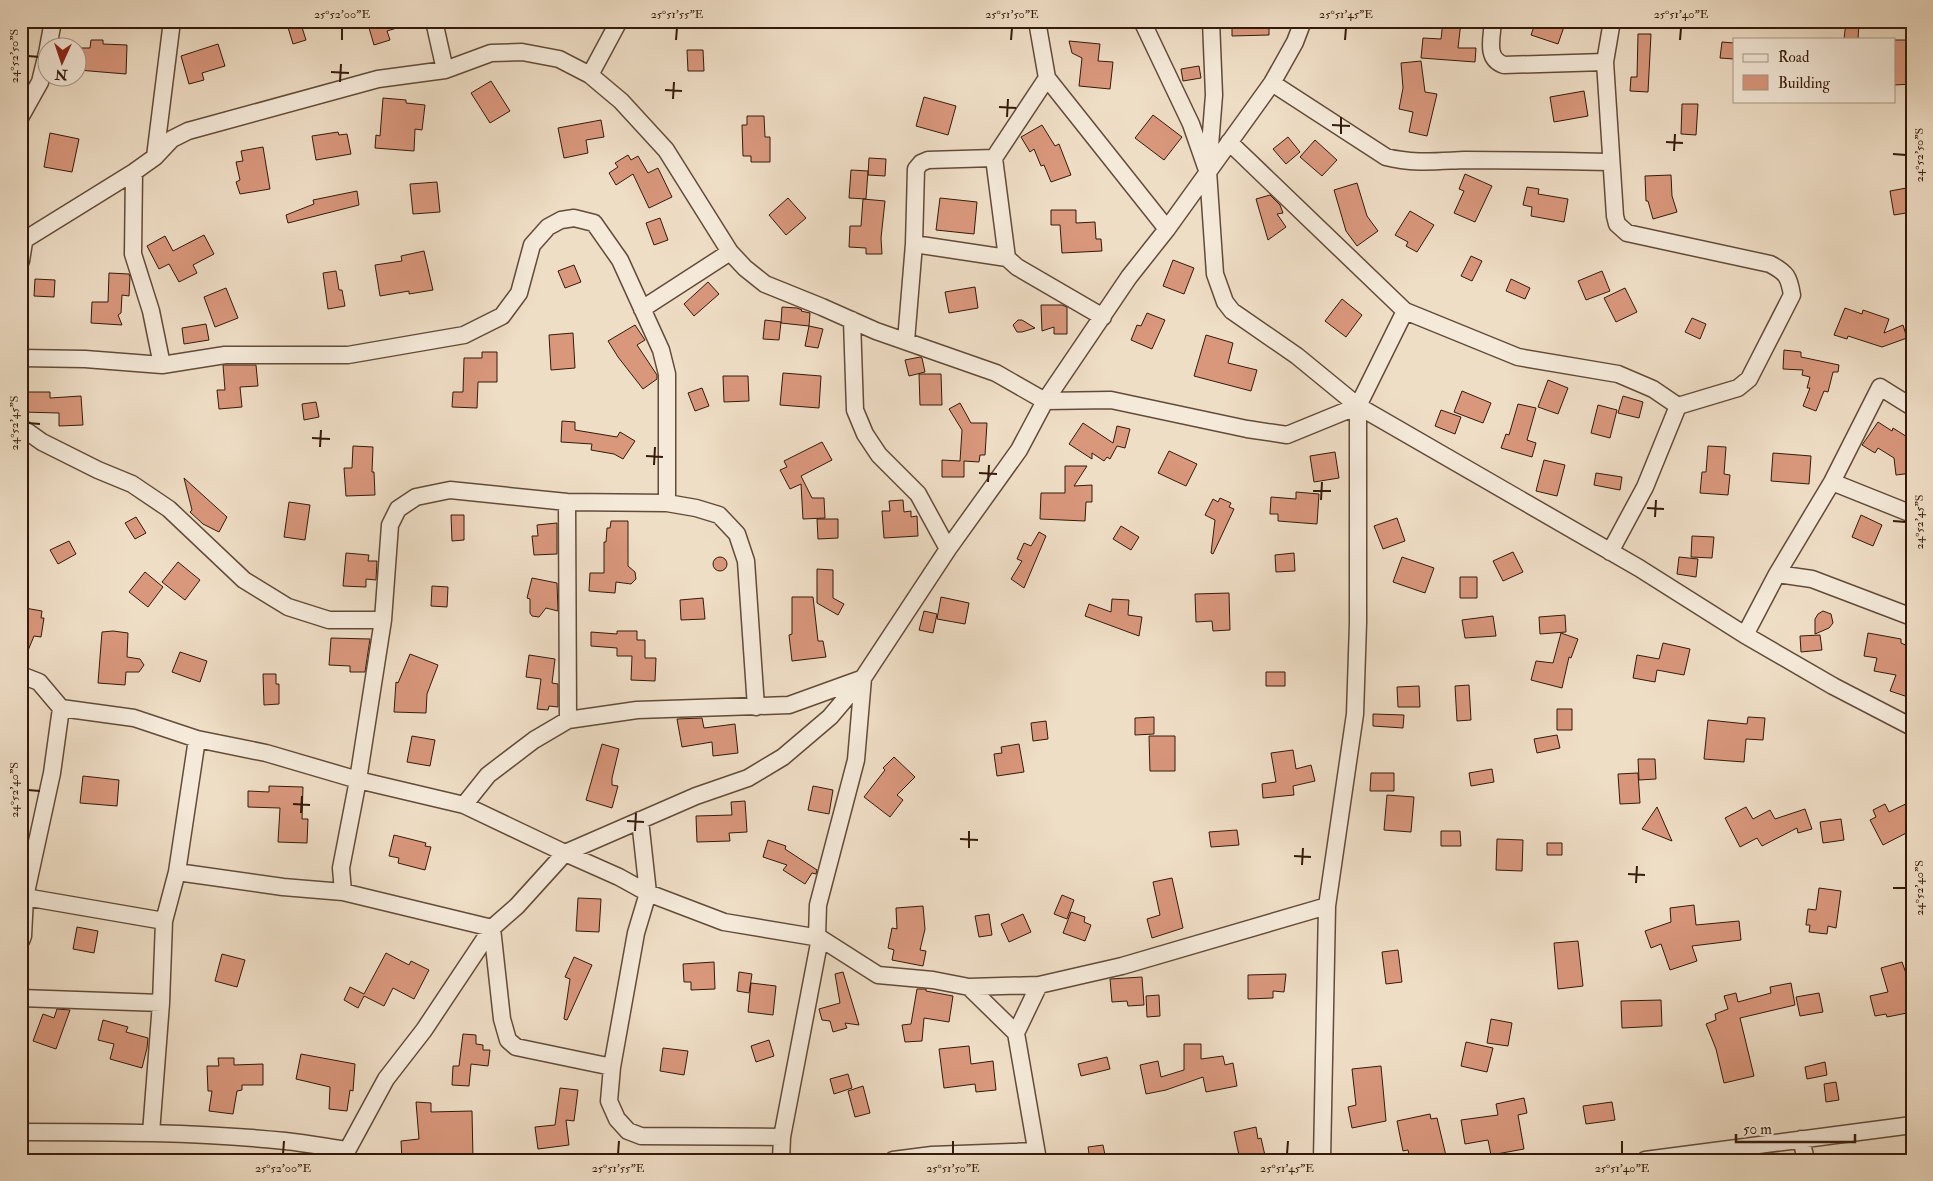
<svg xmlns="http://www.w3.org/2000/svg" width="1933" height="1181" font-family="'IM FELL Double Pica',serif">
  <rect width="100%" height="100%" fill="#efdec6"/>
  <filter id="stains"><feTurbulence type="fractalNoise" baseFrequency=".004" numOctaves="4"/><feColorMatrix values="0 0 0 0 .2 0 0 0 0 .09 0 0 0 0 .02 0 0 0 .5 -.17"/></filter>
  <radialGradient id="worn" r=".72"><stop offset=".6" stop-color="#630" stop-opacity="0"/><stop offset="1" stop-color="#630" stop-opacity=".3"/></radialGradient>
  <!-- building -->
  <path fill="#d9977c" stroke="#341a0a" d="M286 21H300L306 40 293 44Z
    M367 21H409L410 24 387 31 390 40 374 45Z
    M1232 21H1269V35L1232 36Z
    M1443 21 1461 22 1458 48H1476L1475 62 1421 58 1423 38 1441 39Z
    M1536 21H1566L1558 44 1531 35Z
    M1846 22 1859 23 1858 39H1844Z
    M1638 34H1651L1648 92 1630 91 1631 77H1637Z
    M91 40H103V44L127 45 126 74 78 70V48H90Z
    M1894 40H1912V84L1894 85Z
    M1069 41 1100 44 1098 61 1113 62 1110 89 1079 86 1082 58 1072 53Z
    M1722 42 1734 43V59L1720 58Z
    M218 44 225 66 202 73 204 80 189 84 181 56Z
    M687 50H703L704 71H688Z
    M1421 61 1425 92 1437 94 1427 136 1409 132 1413 112 1399 109 1403 88 1401 63Z
    M1199 66 1201 78 1183 81 1181 69Z
    M491 81 510 111 490 123 471 93Z
    M1584 91 1588 116 1554 122 1550 97Z
    M924 97 956 106 948 135 916 126Z
    M383 98 406 100V103L425 105 422 130 415 129 414 151 375 148 376 135 380 136Z
    M1682 104H1698L1696 135 1681 134Z
    M1153 115 1182 137 1164 160 1135 138Z
    M747 116H764L765 137H770V162H751V156H743L742 125H747Z
    M601 120 604 137 586 140 588 153 564 158 558 128Z
    M1042 125 1055 146 1059 144 1071 175 1051 182 1044 165 1041 166 1034 149 1030 152 1021 137Z
    M338 132 339 135 347 134 351 154 316 160 312 136Z
    M50 133 79 139 72 172 44 167Z
    M1288 137 1300 152 1286 164 1273 149Z
    M1315 140 1337 160 1322 176 1300 157Z
    M263 147 270 189 240 194 236 182 240 180 236 162 243 161 241 151Z
    M628 155 631 160 638 156 648 173 658 168 672 197 649 208 633 174 616 185 609 173 618 167 615 163Z
    M869 158 886 159 885 176 868 175Z
    M851 170 868 171 866 199 849 198Z
    M1465 174 1492 186 1475 222 1454 213 1464 191 1459 189Z
    M1671 175 1672 196 1677 212 1653 219 1648 201H1646L1645 176Z
    M437 182 440 212 413 214 410 184Z
    M1357 183 1367 216 1378 231 1357 246 1346 231 1334 190Z
    M1527 187 1539 189 1538 194 1568 199 1564 222 1531 216 1532 207 1523 205Z
    M1912 187V212L1894 215 1890 191Z
    M357 191 359 205 288 223 286 215 314 204 313 200Z
    M1270 195 1280 205 1283 213 1277 214 1286 227 1268 240 1256 199Z
    M788 198 806 218 786 235 769 215Z
    M940 198 977 202 974 234 936 230Z
    M863 199 885 201 881 238 882 254H866V248L849 247 850 226H861Z
    M1051 210H1076V223L1095 222 1096 239H1101L1102 251 1062 253 1060 225H1051Z
    M1410 211 1434 225 1417 252 1406 246 1408 242 1395 235Z
    M660 218 668 240 654 245 646 223Z
    M204 235 214 254 193 265 197 273 179 282 169 264 159 269 147 246 165 236 173 251Z
    M424 251 433 290 409 294V291L380 296 375 265 402 261 401 256Z
    M1471 256 1482 261 1472 281 1461 276Z
    M1173 260 1194 268 1184 294 1163 286Z
    M574 265 581 282 565 288 558 271Z
    M336 271 339 290H342L345 306 328 309 323 273Z
    M1602 271 1610 291 1586 300 1578 281Z
    M109 273 129 274 130 277 129 296 122 295 121 313 118 315 122 325 91 323 92 302H108Z
    M35 279 55 280 54 297 34 296Z
    M1511 279 1530 288 1525 299 1506 291Z
    M708 282 719 294 694 316 684 304Z
    M975 287 978 308 949 313 945 292Z
    M226 288 238 318 215 327 204 297Z
    M1625 288 1637 312 1616 322 1604 298Z
    M1342 299 1362 315 1346 337 1325 321Z
    M1041 305H1062L1067 307V334H1054V327L1042 331Z
    M782 307 797 308 802 310 801 311 810 313 809 326 781 323Z
    M1845 308 1862 314 1863 310 1889 319 1884 333 1903 325 1907 338 1882 347 1848 336 1847 339 1834 335Z
    M1147 313 1165 320 1152 349 1131 340 1137 325 1141 326Z
    M1692 318 1706 324 1700 339 1685 332Z
    M765 320 781 322 779 340 763 339Z
    M1018 320H1022L1035 328 1022 332H1017L1013 325Z
    M206 324 209 340 184 344 182 328Z
    M635 325 645 340 637 345 657 375V379L643 389 618 357 608 341Z
    M809 326 823 329 818 348 805 346Z
    M573 333 575 368 551 370 549 335Z
    M1206 335 1233 343 1228 363 1257 370 1251 391 1194 376Z
    M1784 350 1801 352V357L1839 365 1838 372H1833L1828 392 1824 391 1816 411 1803 406 1810 388H1807L1810 377 1802 375 1803 370 1783 369Z
    M482 352H497V382H478L477 408 452 407 453 392H463L464 358H482Z
    M920 357 922 358 925 372 909 376 905 360Z
    M223 365H256L258 386 240 387 242 407 219 409 217 390H225Z
    M783 373 821 376 819 408 780 405Z
    M919 374H941L942 405H920Z
    M723 376H748L749 401 724 402Z
    M1548 380 1568 388 1558 414 1538 407Z
    M702 388 709 406 695 411 688 393Z
    M1462 391 1491 403 1483 423 1454 412Z
    M22 392H50V398L81 396 83 425 59 426V413L22 412Z
    M1623 396 1643 402 1639 418 1618 413Z
    M316 402 319 417 304 420 302 404Z
    M960 403 971 423H987L985 455H980L979 462 964 461V477H942V460L960 461 962 430 949 409Z
    M1518 404 1536 408 1527 440 1536 443 1532 457 1501 448 1506 434 1509 435Z
    M1598 405 1617 410 1610 438 1591 433Z
    M1441 410 1461 417 1455 434 1435 426Z
    M562 421 575 422V430L617 437 620 432 635 441 623 459 614 454 591 450 592 444 561 442Z
    M1878 422 1892 431 1893 428 1912 440V473L1896 475 1894 458 1878 448 1875 453 1862 445Z
    M1083 423 1113 443 1117 426 1130 429 1125 448 1117 446 1110 459 1107 457 1104 461 1092 453V459L1069 444Z
    M822 442 832 460 801 476 812 498H824L825 518 803 519 801 484 790 489 780 470 787 467 784 461Z
    M353 446 373 447 372 472H374L375 495 346 496 344 468H352Z
    M1708 446 1726 447 1724 474 1730 475 1728 495 1700 493 1702 472H1706Z
    M1169 451 1197 464 1186 486 1158 473Z
    M1335 452 1339 478 1314 482 1310 456Z
    M1773 453 1811 456 1809 484 1771 481Z
    M1544 460 1565 465 1557 496 1536 491Z
    M1065 466H1087L1074 486 1092 485V502H1086L1085 521 1040 519 1041 493H1065Z
    M1596 473 1622 477 1620 490 1594 485Z
    M184 478 227 517 219 532 203 524 190 512 192 510Z
    M1296 492 1319 494 1317 524 1278 521V514H1270L1271 497 1296 499Z
    M1220 498 1231 503 1229 507 1234 509 1213 554 1211 553 1215 520 1205 515 1213 499 1218 502Z
    M903 500 904 512 911 511V517L917 516 918 536 884 538 882 511H890L889 501Z
    M289 502 310 505 305 540 284 537Z
    M451 515H464V540L452 541Z
    M1861 515 1882 525 1873 546 1852 537Z
    M136 517 146 533 135 539 125 523Z
    M1397 518 1405 541 1383 549 1374 526Z
    M817 519H838V538L818 539Z
    M611 521H628V566L635 572 636 579 631 584 616 582 615 593 589 591 590 573H604V542H606L607 528H610Z
    M557 523V554L534 555 532 536H538L537 525Z
    M1121 526 1139 537 1131 550 1113 539Z
    M1039 532 1046 536 1024 588 1011 579 1022 561 1017 559 1024 543 1031 546Z
    M1692 536 1714 537 1712 558 1691 557Z
    M69 541 76 554 58 564 50 550Z
    M1513 552 1523 572 1503 581 1493 561Z
    M346 553 369 555 368 561H377L376 580 366 579V587L343 586Z
    M1294 553 1295 571 1276 572 1275 555Z
    M713 564a7 7 0 1 1 14 0a7 7 0 1 1-14 0Z
    M1402 557 1434 568 1425 593 1393 582Z
    M1679 557 1698 559 1696 577 1677 574Z
    M178 562 200 580 185 600 162 582Z
    M817 569 833 570V598L844 604 838 615 817 603Z
    M145 572 163 587 148 607 129 592Z
    M1460 577H1477V598H1460Z
    M532 578 557 583 558 611 546 608 539 617 532 616 530 613V599L527 598Z
    M432 586 448 587 447 607 431 606Z
    M1229 593 1230 630 1213 631 1212 621 1196 622 1195 594Z
    M792 597H813L818 641H823L826 657 792 661 789 635 792 634Z
    M941 597 969 603 965 624 937 619Z
    M703 598 705 619 681 620 680 600Z
    M1112 599 1129 600 1128 615 1142 617 1139 636 1085 616 1089 604 1111 612Z
    M25 608 42 611 41 618H44L41 637 34 636 22 665 21 628Z
    M924 611 937 614 933 633 919 630Z
    M1823 611 1831 614 1833 623 1829 628 1815 634V619L1818 614Z
    M1565 615 1566 632 1540 634 1539 617Z
    M1493 616 1496 636 1465 638 1462 620Z
    M113 631 128 633 127 657 140 659 144 665 139 672H126L125 685 98 683 102 632Z
    M617 631H637V640H645V658H656L655 681 631 680 632 656H617V648L591 646V632L617 634Z
    M1561 633 1578 639 1571 658 1569 657 1562 688 1531 680 1536 661 1553 663Z
    M1868 633 1901 639V643L1912 648V687L1908 697 1890 691 1896 675 1874 671 1877 658 1864 656Z
    M1820 635 1822 650 1801 652 1800 636Z
    M331 638 370 639 365 672H350V666L329 665Z
    M1663 643 1690 649 1684 675 1657 670 1655 682 1633 678 1637 655 1659 659Z
    M180 652 207 661 200 682 172 672Z
    M410 654 438 665 427 694 426 713 394 712 396 682 398 683Z
    M529 655 555 659 552 683 558 684V707L549 706 548 710 537 709 541 679 526 677Z
    M1266 672H1285V686H1266Z
    M263 674H276V684H279V704L264 705Z
    M1469 685 1471 720 1457 721 1455 686Z
    M1419 686 1420 707H1398L1397 687Z
    M1557 709H1572V730H1557Z
    M1373 714 1404 715 1403 728 1373 726Z
    M1154 717V734L1135 735V718Z
    M1748 717 1765 718 1763 740 1746 739 1744 762 1704 759 1708 720 1747 724Z
    M702 718 704 728 735 724 738 753 713 756 712 742 682 747 677 719Z
    M1046 721 1048 739 1033 741 1031 723Z
    M1557 735 1560 748 1537 753 1534 739Z
    M412 736 435 740 430 766 407 762Z
    M1149 736H1175V771H1150Z
    M602 744 619 749 612 778V785L618 786 612 808 586 800Z
    M1019 744 1024 772 997 776 994 754 1002 753 1001 747Z
    M1293 750 1296 769 1311 765 1315 781 1293 786 1294 795 1263 798 1262 784 1276 782 1271 753Z
    M894 757 915 777 897 795 903 800 890 817 864 797 885 770 883 768Z
    M1638 759H1655L1656 779 1639 780Z
    M1492 769 1494 782 1471 786 1469 773Z
    M1371 773H1394V791H1370Z
    M1638 773 1640 803 1620 804 1618 774Z
    M83 776 119 780 117 806 80 803Z
    M269 786 303 787 302 819H308L307 843 278 842 280 808 248 807V791L269 792Z
    M813 786 833 790 829 814 808 810Z
    M1387 795 1414 797 1411 832 1384 830Z
    M745 801 747 832 729 833 730 841 697 842 696 816 732 815 731 802Z
    M1912 801V830L1883 845 1870 820 1876 817 1873 810 1885 804 1889 812Z
    M1657 807 1672 841 1642 829Z
    M1746 807 1753 819 1770 810 1775 819 1805 809 1812 829 1798 833 1797 828 1762 846 1757 838 1740 847 1725 818Z
    M1841 819 1844 840 1823 843 1820 822Z
    M1237 830 1239 845 1211 847 1209 832Z
    M1441 831H1460L1461 846H1441Z
    M394 835 426 843 425 846 431 847 425 870 398 863 399 858 389 856Z
    M1497 839 1523 840 1522 871 1496 870Z
    M768 840 786 846 785 849 817 870 816 874 812 873 805 884 783 870 787 865 763 857Z
    M1547 843H1562V855H1547Z
    M1172 878 1183 928 1152 938 1147 919 1160 915 1153 882Z
    M1819 888 1841 891 1836 928 1828 926 1827 934 1809 932 1810 925H1806L1808 909 1816 910Z
    M1062 895 1074 900 1067 919 1054 914Z
    M578 898 601 899 599 932 576 931Z
    M1694 905 1696 925 1739 921 1741 940 1692 946 1697 961 1670 970 1661 944 1651 948 1645 931 1671 922 1670 908Z
    M923 906 925 929 920 950 926 951 923 966 892 960 894 950 888 948 892 928 897 929 896 908Z
    M1071 912 1085 917 1084 922 1091 925 1085 941 1063 933Z
    M989 914 992 935 979 937 975 916Z
    M1023 914 1031 932 1009 942 1001 924Z
    M77 927 98 931 94 953 73 949Z
    M1578 941 1583 986 1558 989 1554 943Z
    M1398 950 1402 982 1386 984 1382 952Z
    M386 953 409 965 411 961 429 970 414 999 393 988 384 1006 364 996 358 1008 344 1000 350 987 364 994Z
    M222 954 245 960 237 987 215 981Z
    M574 957 592 965 567 1020 564 1019 570 979 565 977Z
    M714 962 715 989 691 990V982H684L683 964Z
    M1902 962 1912 990V1012L1887 1017 1886 1014 1875 1016 1870 996 1888 992 1881 968Z
    M739 972 752 974 749 993 737 991Z
    M843 972 859 1025 845 1023 847 1028 833 1032 830 1021 822 1020 819 1009 840 1003 835 974Z
    M1286 974 1284 992 1273 991V998L1248 999V975Z
    M1142 977 1144 1005 1128 1006 1127 1001 1112 1002 1110 979Z
    M751 983 776 986 773 1015 748 1012Z
    M1791 983 1795 1005 1740 1018 1754 1076 1724 1083 1716 1049 1706 1024 1716 1020 1715 1014 1728 1009 1724 996 1736 993 1738 1002 1771 993 1770 987Z
    M917 989H926V991L953 996 949 1022 924 1018 922 1041 905 1042 902 1025 911 1024Z
    M1819 993 1823 1012 1800 1016 1796 997Z
    M1159 995 1160 1016 1147 1017 1146 996Z
    M1661 1000 1662 1026 1622 1028 1621 1001Z
    M57 1009 70 1010 56 1049 33 1041 43 1014 54 1018Z
    M1491 1019 1512 1023 1508 1046 1487 1043Z
    M103 1020 128 1027 126 1032 148 1038 147 1048 142 1068 110 1059 114 1044 98 1040Z
    M463 1034 476 1035V1044L483 1045V1050H490L488 1066 471 1064 469 1086 452 1085 453 1066H459Z
    M769 1040 774 1056 756 1062 751 1046Z
    M1466 1042 1493 1048 1487 1072 1461 1066Z
    M1184 1044H1201V1059L1223 1056 1225 1065 1233 1063 1237 1086 1206 1092 1203 1077 1166 1090 1146 1094 1140 1065 1158 1061 1161 1077 1184 1070Z
    M969 1046 971 1064 993 1061 996 1090 976 1092 975 1084 944 1088 939 1049Z
    M663 1048 688 1051 684 1075 660 1071Z
    M301 1054 355 1064 353 1091 350 1090 347 1111 329 1109 330 1087 296 1079Z
    M1107 1057 1110 1069 1081 1076 1078 1064Z
    M218 1058H234V1065L263 1064V1085H242V1090L237 1091 233 1114 209 1111 212 1091H208L207 1066H219Z
    M1825 1062 1827 1075 1807 1079 1805 1067Z
    M1381 1066 1386 1121 1352 1128 1348 1107 1356 1105 1352 1069Z
    M848 1074 852 1088 834 1094 830 1079Z
    M1836 1082 1839 1100 1826 1102 1824 1084Z
    M863 1086 870 1113 855 1117 848 1091Z
    M560 1088 578 1090 574 1121 566 1120 569 1145 538 1149 535 1127 555 1125Z
    M1524 1098 1527 1113 1518 1115 1524 1149 1491 1155 1488 1140 1465 1144 1461 1120 1498 1115 1496 1104Z
    M416 1102 431 1103V1112L472 1111 473 1159 402 1160 401 1141 419 1139Z
    M1612 1102 1615 1120 1586 1124 1583 1106Z
    M1430 1114 1431 1119 1437 1118 1447 1160H1421L1420 1156 1410 1158 1408 1150 1403 1151 1397 1121Z
    M1256 1127 1258 1139 1261 1138 1266 1160H1240L1234 1132Z
    M1103 1145 1106 1160H1090L1088 1147Z"/>
  <g fill="none" stroke-linecap="round" stroke-linejoin="round">
    <!-- minor casing -->
    <g stroke="#634b39" stroke-width="19">
      <path id="minor" d="M434 21 445 70
        M1037 21 1047 78 1167 229
        M1142 21 1191 124 1206 167
        M1211 21 1214 95 1208 171 1215 274 1225 302 1232 311 1297 356 1358 406V623L1355 714 1327 906 1322 1160
        M1493 21C1492 38 1485 59 1504 65L1605 62
        M1612 21 1605 62 1615 216 1617 224 1627 233 1770 264C1787 273 1789 277 1792 295L1749 379 1738 388 1678 406
        M48 48 53 21
        M590 75 619 21
        M1272 83 1386 157C1413 164 1438 161 1465 160 1514 160 1562 161 1611 162
        M21 116 40 82 48 49
        M1229 142 1405 311 1518 357 1618 374 1653 389 1678 406
        M155 157 172 21
        M994 158 1007 258 1017 267 1103 317
        M134 172 133 254 151 311 162 365
        M21 242 134 172 155 157 172 139 188 131 378 79 445 70 491 53 522 52 559 59 590 75 621 101 666 150 730 252 745 268 765 284 822 307 876 331 996 373 1045 401 1111 400 1247 429 1287 435 1358 406 1639 568 1745 635 1833 686 1912 727
        M914 244 1007 258
        M21 261 24 242
        M642 309 730 252
        M852 320 855 410 865 434 879 455 918 494 948 549
        M906 341 914 244 916 169 921 163 928 160 994 158 1047 78
        M21 358 85 359 162 365 225 355H348L464 335 502 316 519 293 532 245 548 227 561 220 574 218 594 223 620 260 661 350 667 374V503
        M1358 406 1405 311
        M21 427 42 442 98 470 132 484 169 509 244 580 288 607 329 620H383
        M1832 482 1912 514
        M567 502 568 720
        M1610 552 1645 487 1678 406
        M1777 574 1812 579 1912 617
        M1745 635 1777 574 1832 482 1880 387 1912 407
        M21 675 39 682 61 708 134 718 197 739 266 753 358 780 464 805 565 853 619 877 648 893 724 922 820 938 878 975 933 980 969 987 1039 985 1122 966 1327 906
        M464 805 488 775 534 740 568 720 637 710 789 705 861 679
        M640 820 648 893 636 933 612 1067 609 1101 617 1119 628 1131 641 1136 782 1137
        M177 872 283 887 343 892 492 928 502 1019 508 1040 516 1047 612 1067
        M343 892 341 868 358 780 383 620 390 525 398 509 416 497 450 490 567 502 667 503 696 508 719 515 737 534 746 561 756 707
        M25 897 164 921
        M21 941 23 936 25 897 52 773 61 708
        M969 987 1016 1033
        M21 998 161 1003
        M21 1132C109 1132 198 1132 285 1141 306 1143 326 1147 346 1150
        M151 1133 161 1003 164 921 177 872 197 739
        M1801 1139 1806 1160
        M342 1160 386 1079 424 1030 492 928 517 906 565 853 696 796 748 778 783 757 830 717 863 678 948 549 1019 450 1045 401 1129 277 1167 229 1272 83 1295 42 1303 21
        M781 1160 782 1137 820 938 817 936 818 905 856 760 863 678
        M893 1160 932 1155 1035 1151
        M1038 1160 1016 1033 1039 985
        M1645 1160 1912 1125"/>
    </g>
    <!-- minor -->
    <use href="#minor" stroke="#f5eada" stroke-width="16"/>
  </g>
  <!-- ticks -->
  <path fill="none" stroke="#341a0a" stroke-width="2" d="M342 40V28M676 40 677 28M1011 40 1012 28M1345 40 1346 28M1680 40 1681 28M28 56 40 57M331 72 349 73M340 82 341 64M665 90 682 91M673 99 674 82M999 107 1016 108M1007 117 1008 99M1332 125 1350 126M1341 134V117M1666 142 1683 143M1674 151 1675 134M1893 154 1906 155M28 423 40 424M312 438 330 439M320 447 321 430M646 456 663 457M654 465 655 447M979 473 997 474M988 482 989 465M1313 491H1331M1321 500 1322 482M1647 508 1664 509M1655 517 1656 500M1893 521 1906 522M28 790 40 791M293 804 310 805M301 813 302 796M627 821 644 822M635 831 636 813M960 839 978 840M969 848V831M1294 856 1311 857M1302 865 1303 848M1628 874 1645 875M1636 883 1637 866M1893 888H1906M283 1154 284 1141M618 1154 619 1141M953 1154V1141M1287 1154 1288 1141M1622 1154V1141"/>
  <!-- margin -->
  <rect width="1933" height="1181" fill="none" stroke="#efdec6" stroke-width="55"/>
  <!-- legend -->
  <rect x="1733" y="38" width="162" height="65" fill="#f5eada" stroke="#a89787"/>
  <rect x="1743" y="54" width="25" height="8" fill="#f5eada" stroke="#a89787"/>
  <text x="1778" y="62" font-size="15" fill="#341a0a">Road</text>
  <rect x="1743" y="75" width="25" height="15" fill="#d9977c" stroke="#a89787"/>
  <text x="1778" y="88" font-size="15" fill="#341a0a">Building</text>
  <!-- north arrow -->
  <g transform="translate(62 62) rotate(183)"><circle r="24" fill="#f5eada" stroke="#a89787"/>
  <path d="M0-4L9 19L0 12L-9 19Z" fill="#8f2418"/>
  <text y="-8" font-size="14" font-weight="bold" text-anchor="middle" fill="#341a0a">N</text>
  </g>
  <!-- scale -->
  <path d="M1736 1134v8h119v-8" fill="none" stroke="#341a0a" stroke-width="2.5"/>
  <text x="1743" y="1134" font-size="15" fill="#341a0a" stroke="#f5eada" stroke-width="4" paint-order="stroke">50 m</text>
  <rect x="28" y="28" width="1878" height="1126" fill="none" stroke="#341a0a" stroke-width="2"/>
  <g font-size="12" text-anchor="middle" fill="#341a0a">
    <text x="342" y="18">25°52'00"E</text>
    <text x="677" y="18">25°51'55"E</text>
    <text x="1012" y="18">25°51'50"E</text>
    <text x="1346" y="18">25°51'45"E</text>
    <text x="1681" y="18">25°51'40"E</text>
    <text transform="translate(14 56) rotate(-90)" y="4">24°52'50"S</text>
    <text transform="translate(1919 155) rotate(-90)" y="4">24°52'50"S</text>
    <text transform="translate(14 423) rotate(-90)" y="4">24°52'45"S</text>
    <text transform="translate(1919 522) rotate(-90)" y="4">24°52'45"S</text>
    <text transform="translate(14 790) rotate(-90)" y="4">24°52'40"S</text>
    <text transform="translate(1919 888) rotate(-90)" y="4">24°52'40"S</text>
    <text x="283" y="1172">25°52'00"E</text>
    <text x="618" y="1172">25°51'55"E</text>
    <text x="953" y="1172">25°51'50"E</text>
    <text x="1287" y="1172">25°51'45"E</text>
    <text x="1622" y="1172">25°51'40"E</text>
  </g>
  <rect width="100%" height="100%" filter="url(#stains)"/>
  <rect width="100%" height="100%" fill="url(#worn)"/>
</svg>
